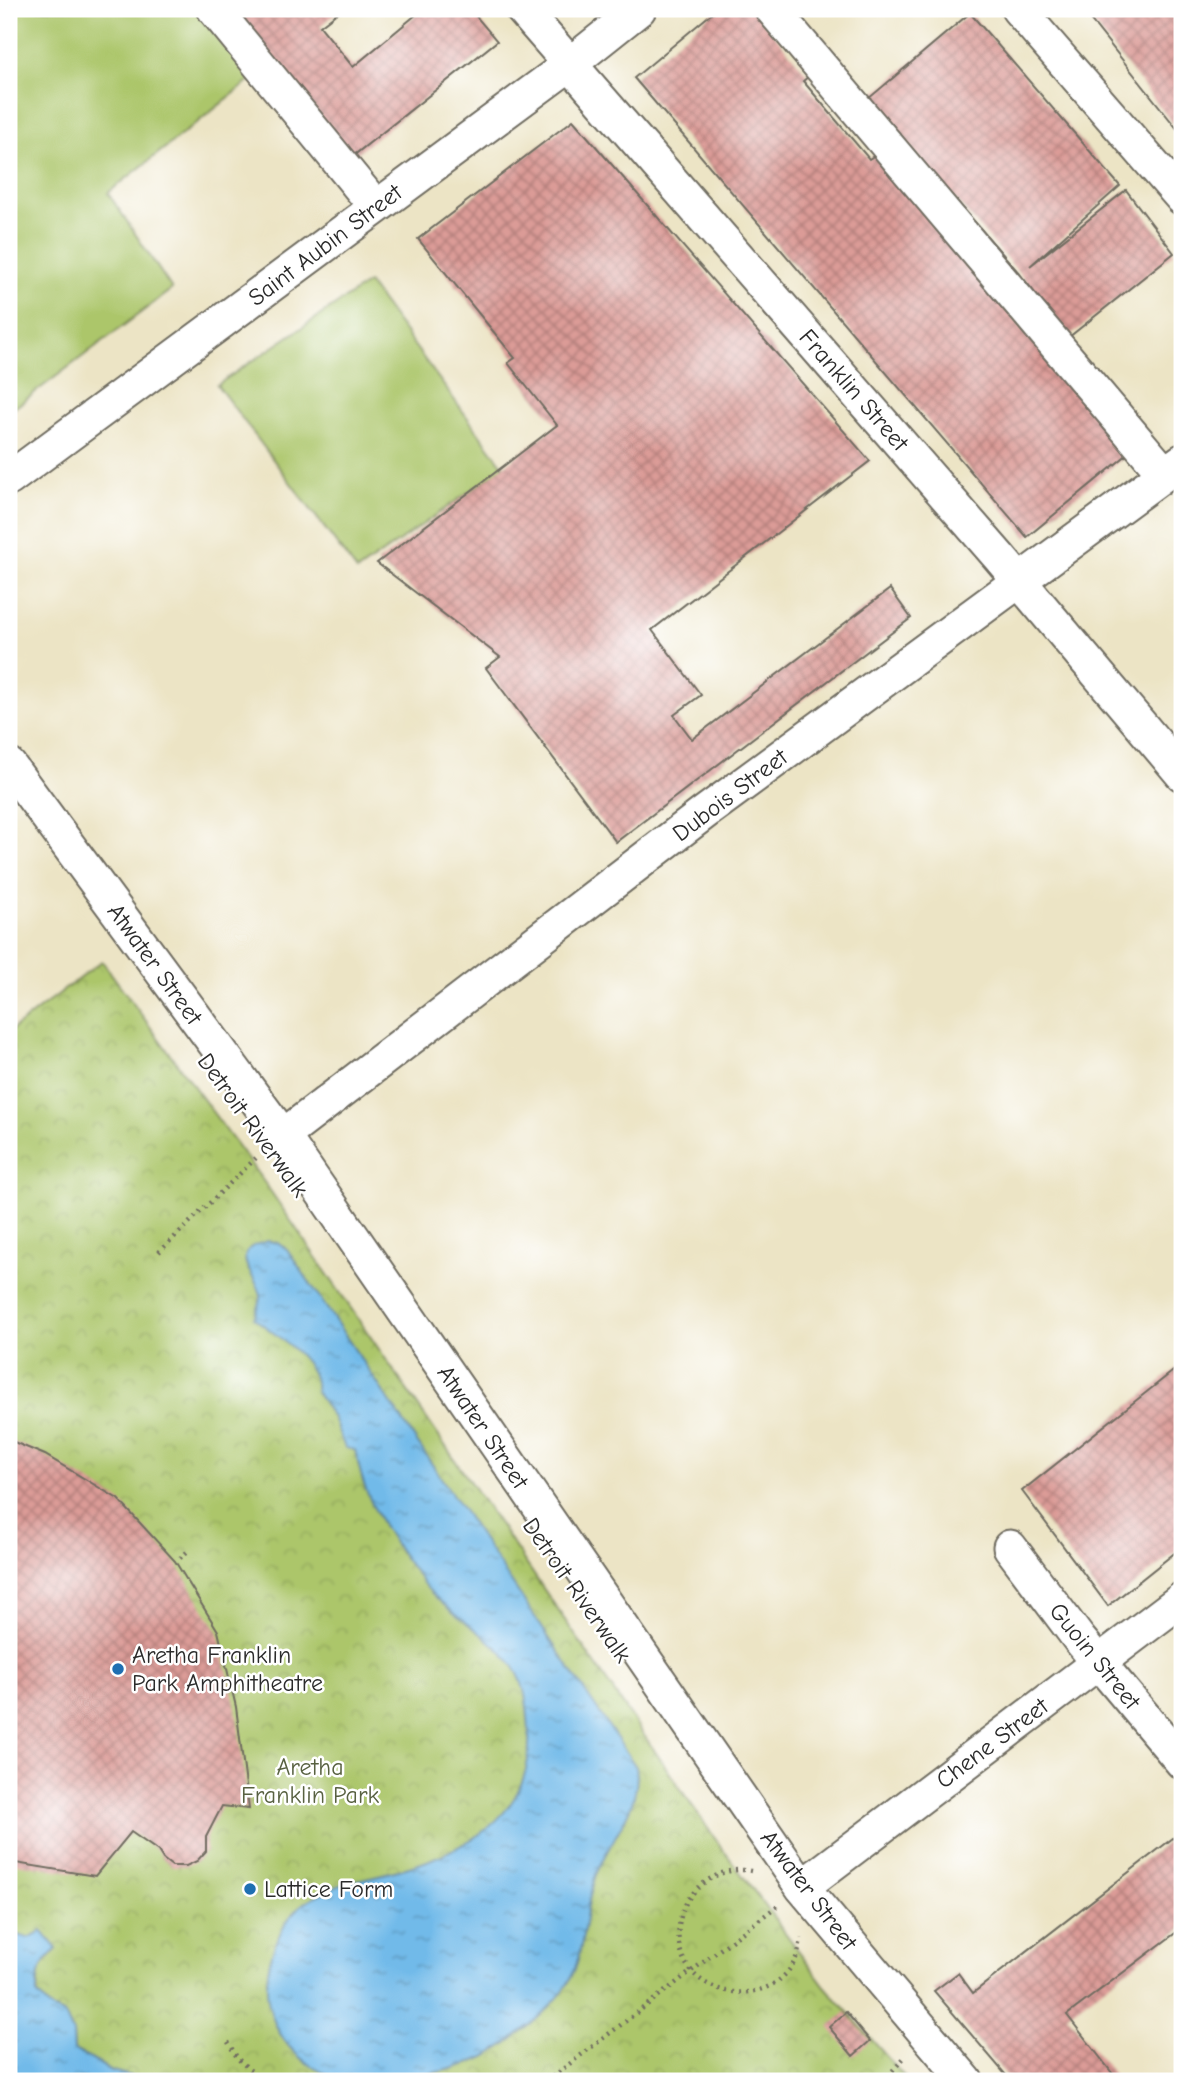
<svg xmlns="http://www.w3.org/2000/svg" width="1191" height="2090" font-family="'Comic Neue',sans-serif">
  <defs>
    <pattern id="park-crowns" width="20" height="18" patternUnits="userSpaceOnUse" patternTransform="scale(1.75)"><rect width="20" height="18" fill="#acc66b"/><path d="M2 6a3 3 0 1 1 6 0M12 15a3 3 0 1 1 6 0" fill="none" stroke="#94aa5d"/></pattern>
    <pattern id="water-ripples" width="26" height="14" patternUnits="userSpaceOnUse" patternTransform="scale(1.75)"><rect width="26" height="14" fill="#71bae9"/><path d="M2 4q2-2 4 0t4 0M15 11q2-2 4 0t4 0" fill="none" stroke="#5d97bd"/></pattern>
    <pattern id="building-cross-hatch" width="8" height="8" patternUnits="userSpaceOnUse" patternTransform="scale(1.75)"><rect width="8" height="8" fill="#db9b97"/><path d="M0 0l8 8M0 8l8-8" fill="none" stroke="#b27f7b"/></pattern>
  </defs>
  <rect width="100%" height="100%" fill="#fff"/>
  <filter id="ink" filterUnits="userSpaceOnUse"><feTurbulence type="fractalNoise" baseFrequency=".0143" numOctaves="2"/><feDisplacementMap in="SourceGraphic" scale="14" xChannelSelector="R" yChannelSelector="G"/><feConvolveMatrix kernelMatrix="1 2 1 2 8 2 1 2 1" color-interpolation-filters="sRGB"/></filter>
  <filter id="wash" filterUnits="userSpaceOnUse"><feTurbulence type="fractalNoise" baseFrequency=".00686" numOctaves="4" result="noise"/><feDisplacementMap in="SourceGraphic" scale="28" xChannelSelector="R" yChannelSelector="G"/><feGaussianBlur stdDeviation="1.57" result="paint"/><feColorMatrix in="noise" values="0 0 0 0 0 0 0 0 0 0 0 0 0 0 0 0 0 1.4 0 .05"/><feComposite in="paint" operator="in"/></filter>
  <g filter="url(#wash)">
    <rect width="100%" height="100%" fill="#ece4c5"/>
    <!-- green -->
    <path fill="#acc66b" stroke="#6c784b" stroke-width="2" d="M9 9H200L256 76 108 193 172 289 9 412Z
      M368 283 504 467 357 571 217 385Z"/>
    <!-- park -->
    <path fill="url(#park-crowns)" stroke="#6c784b" stroke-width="2" d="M102 961 269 1189 713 1836 825 1986 908 2081H149L112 2071 74 2050 73 2033 65 2015 51 2009 37 1995 39 1969 57 1949 15 1934 9 1929V1032Z"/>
    <!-- water -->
    <path fill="url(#water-ripples)" stroke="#4e728a" stroke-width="2" d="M268 1241 278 1243 287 1249 636 1767C642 1804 613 1835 599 1868 581 1907 588 1959 563 1991 548 2012 508 2045 485 2057 462 2068 431 2075 405 2076 392 2077 379 2081 365 2081 325 2082 289 2058 274 2021 265 1999 265 1976 272 1954 278 1936 288 1914 304 1903 342 1877 387 1877 427 1861 467 1845 508 1823 523 1779 530 1761 530 1738 528 1718 527 1703 525 1686 517 1672 499 1639 448 1616 423 1583 401 1554 379 1524 366 1490 361 1477 358 1463 355 1450L345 1448 333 1418 315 1390C319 1361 274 1334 254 1318 256 1312 261 1303 261 1297 261 1278 221 1252 268 1241Z
      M9 1929 15 1934 28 1938 42 1931 57 1949C42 1962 36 1974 37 1994L51 2009 65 2015 73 2033 74 2050 112 2071 149 2081H9Z"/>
    <g id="blocks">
      <!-- building -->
      <path fill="url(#building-cross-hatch)" d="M230 9H342L320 26 353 67 423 9H470L497 41 353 156Z
        M717 9H753L809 76 803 81 869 159 875 155 1129 453 1027 537 634 78Z
        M1082 9H1182V135Z
        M970 13 1120 186 1030 266 1126 190 1174 253 1069 337 1020 274 868 99Z
        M573 120 870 461 652 630 701 695 674 715 692 739 890 589 911 618 616 842 486 668 500 657 377 563 557 425 508 363 515 358 418 239Z
        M1182 1364V1547L1108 1606 1022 1491Z
        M9 1440 45 1455 118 1499 175 1561 218 1631 236 1707 249 1809 222 1806 206 1837V1851L197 1861 186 1866H172L163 1859 158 1851 131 1832 95 1876 9 1862Z
        M1182 1831V1928L1067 2015 1116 2078 1112 2081H1011L934 1991 958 1973 973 1993Z
        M846 2012 870 2041 853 2056 829 2027Z"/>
    </g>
  </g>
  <g filter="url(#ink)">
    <use href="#blocks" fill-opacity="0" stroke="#6f6c61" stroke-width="2"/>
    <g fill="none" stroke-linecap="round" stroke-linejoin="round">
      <!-- minor casing -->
      <g stroke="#6f6c61" stroke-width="37">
        <path id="minor" d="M214 9 376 207
          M522 9 1000 558 1182 774
          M772 9 1165 474
          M1018 9 1182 198
          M9 479 570 64 639 9
          M9 765 283 1136 802 1887 966 2081
          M283 1136 704 813 1182 461
          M1010 1547 1079 1639 1182 1762
          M802 1887 1182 1599"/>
      </g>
      <!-- path -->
      <path stroke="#6f6c61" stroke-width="4.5" stroke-dasharray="2 5" stroke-linecap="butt" d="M159 1252 256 1158
        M180 1558 188 1551
        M751 1871C731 1867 711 1875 697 1889 686 1899 681 1912 679 1926 669 2005 793 2019 801 1938
        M228 2042 238 2059 262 2081
        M547 2081 777 1906
        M883 2081 904 2058"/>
      <!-- minor -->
      <use href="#minor" stroke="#fff" stroke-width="33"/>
    </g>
  </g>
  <!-- markers -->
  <g fill="#1f6fb2" stroke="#fff" stroke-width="2.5">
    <circle cx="118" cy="1669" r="7"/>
    <circle cx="250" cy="1889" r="7"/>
  </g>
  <g text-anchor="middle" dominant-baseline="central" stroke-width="5" stroke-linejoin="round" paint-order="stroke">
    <!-- street labels -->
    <g font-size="24" fill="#2b2b2b" stroke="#fff">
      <text transform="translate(325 245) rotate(-37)">Saint Aubin Street</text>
      <text transform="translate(854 390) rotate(49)">Franklin Street</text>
      <text transform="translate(730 795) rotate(-37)">Dubois Street</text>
      <text transform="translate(155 964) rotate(54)">Atwater Street</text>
      <text transform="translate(253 1125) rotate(54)">Detroit Riverwalk</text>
      <text transform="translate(483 1427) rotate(56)">Atwater Street</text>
      <text transform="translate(577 1590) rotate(55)">Detroit Riverwalk</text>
      <text transform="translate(1095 1656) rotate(51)">Guoin Street</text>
      <text transform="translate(992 1743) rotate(-37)">Chene Street</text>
      <text transform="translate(809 1890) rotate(53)">Atwater Street</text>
    </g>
    <!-- poi labels -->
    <g font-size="24" fill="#2b2b2b" stroke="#fff" text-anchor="start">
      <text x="132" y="1655">Aretha Franklin<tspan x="132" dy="28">Park Amphitheatre</tspan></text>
      <text x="264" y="1889">Lattice Form</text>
    </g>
    <!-- park labels -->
    <g font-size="24" fill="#586141" stroke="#fff">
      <text x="310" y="1767">Aretha<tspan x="310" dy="28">Franklin Park</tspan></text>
    </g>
  </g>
  <!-- margin -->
  <rect width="1191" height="2090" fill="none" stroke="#fff" stroke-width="35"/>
</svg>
